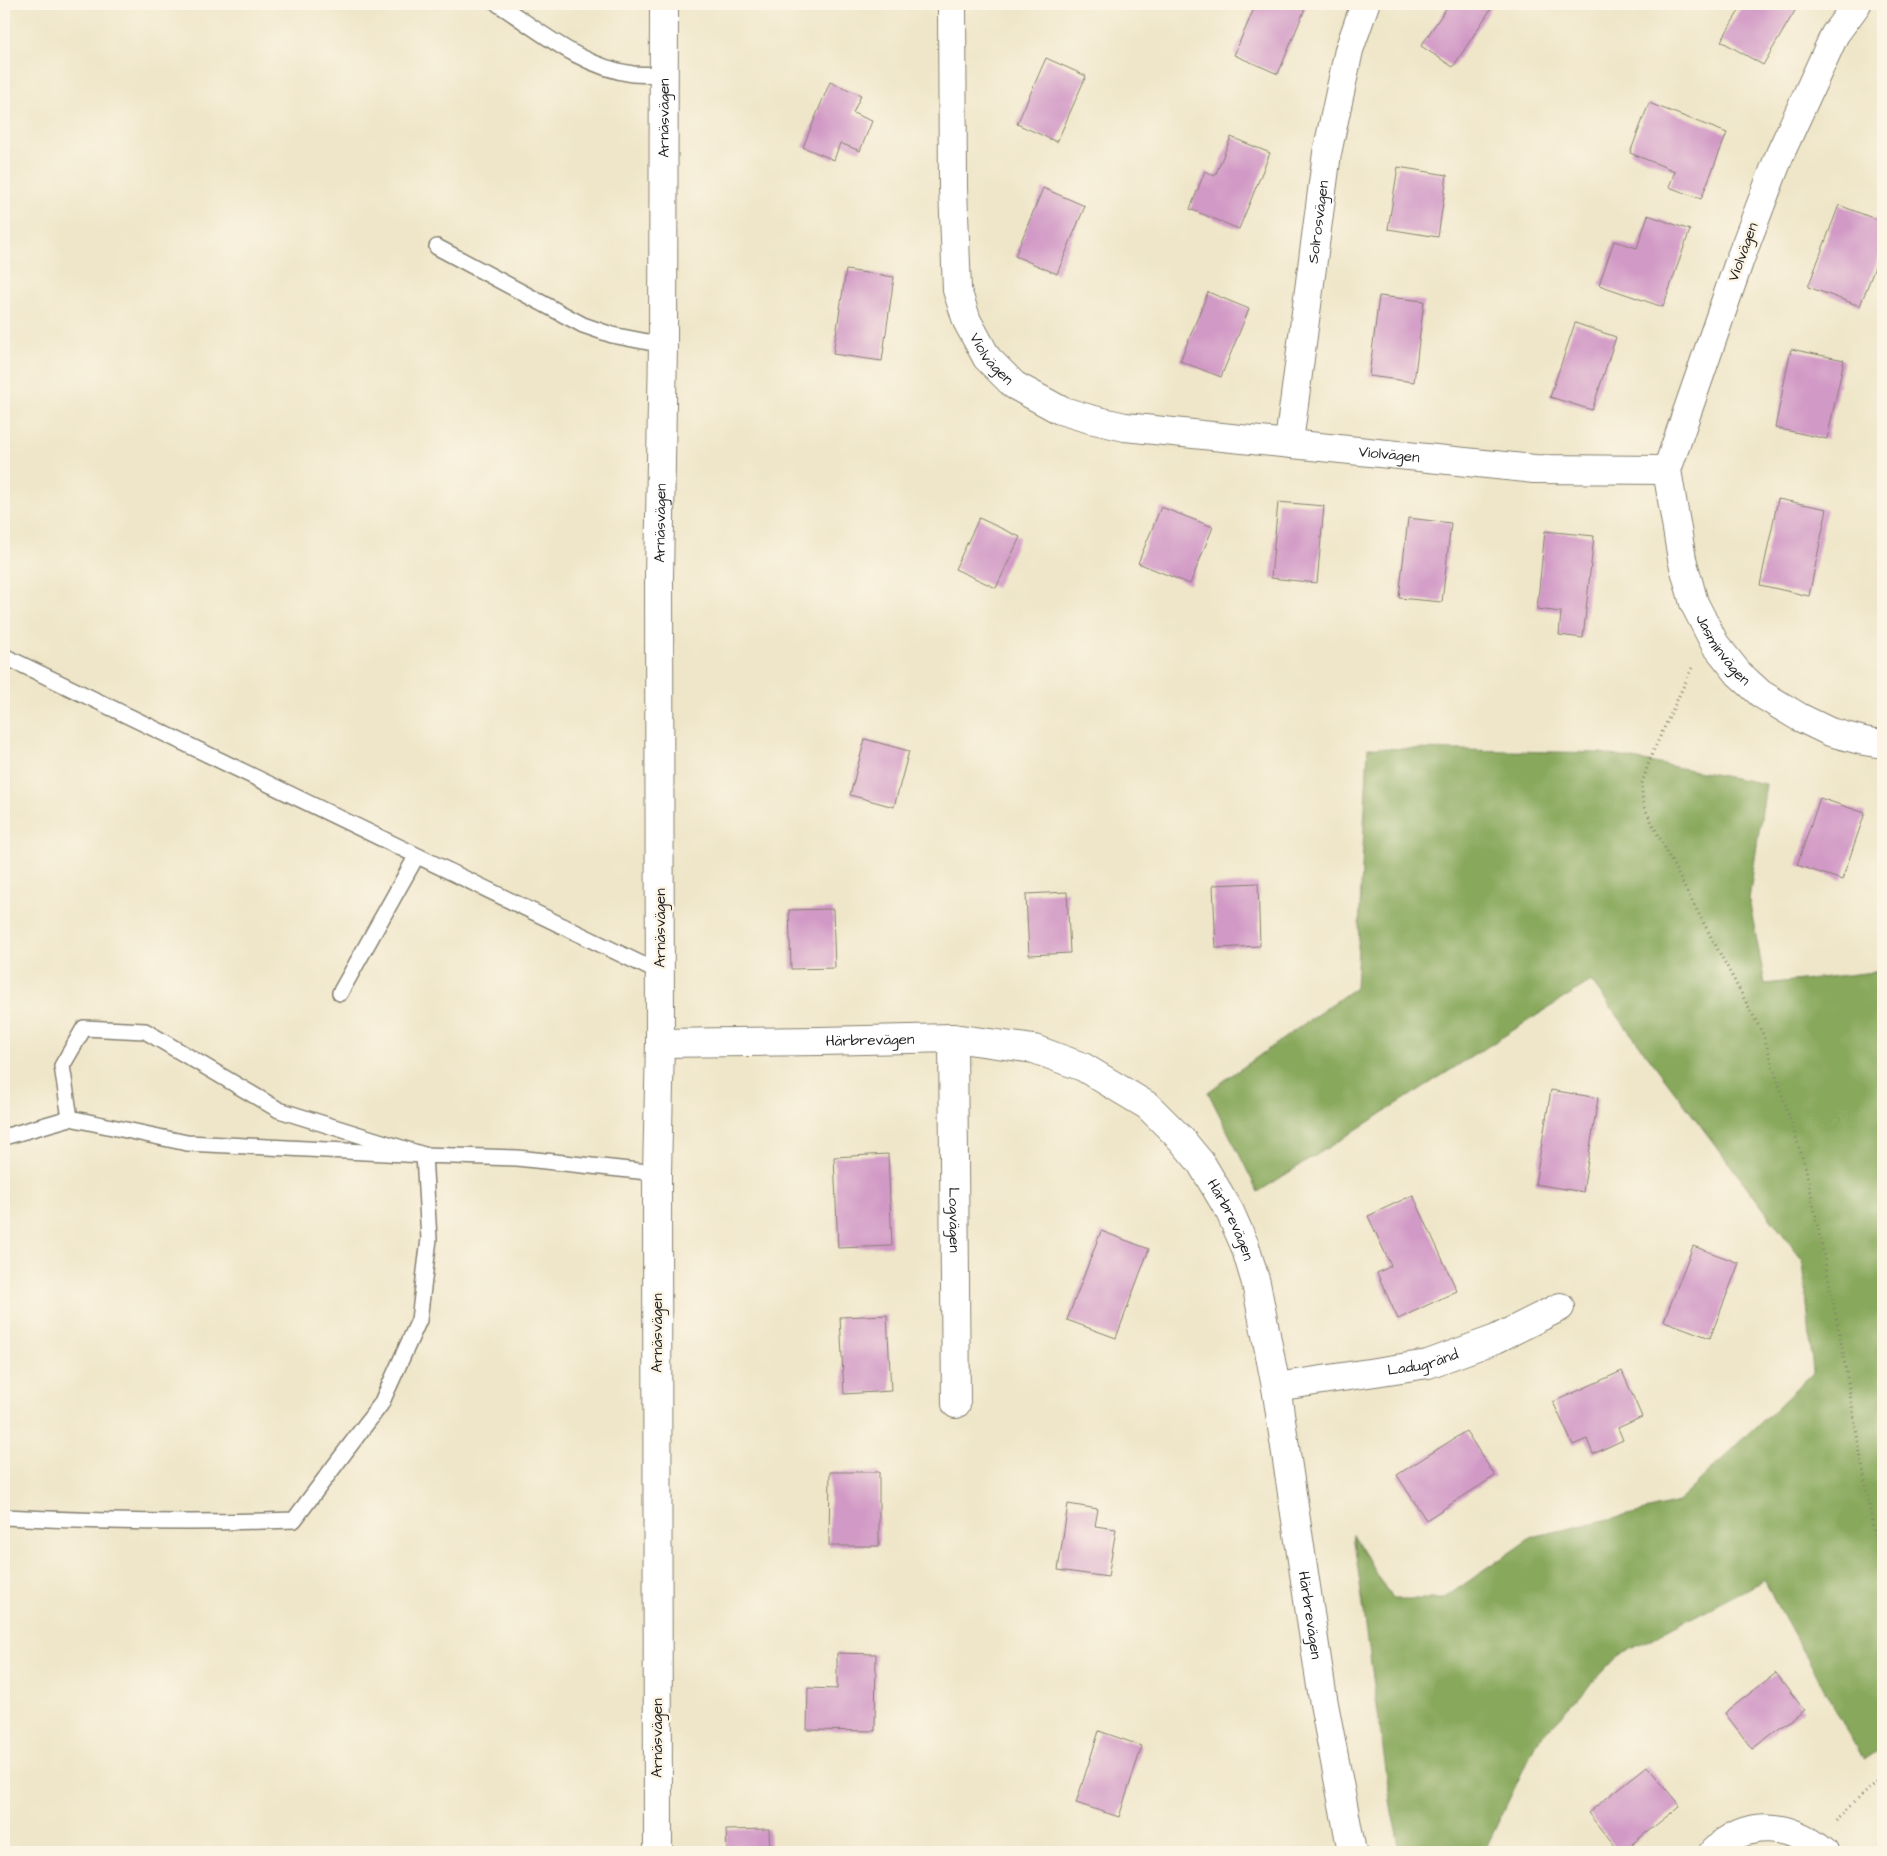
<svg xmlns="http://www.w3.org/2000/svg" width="1887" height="1856" font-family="'Architects Daughter',sans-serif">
  <rect width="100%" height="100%" fill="#fcf5e5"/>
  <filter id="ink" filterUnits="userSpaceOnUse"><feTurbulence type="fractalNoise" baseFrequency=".02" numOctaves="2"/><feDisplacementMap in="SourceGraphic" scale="10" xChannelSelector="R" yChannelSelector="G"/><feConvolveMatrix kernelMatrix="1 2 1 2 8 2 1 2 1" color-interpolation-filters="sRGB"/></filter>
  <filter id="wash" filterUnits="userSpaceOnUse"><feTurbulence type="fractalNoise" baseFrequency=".0096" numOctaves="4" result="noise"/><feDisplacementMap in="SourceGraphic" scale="20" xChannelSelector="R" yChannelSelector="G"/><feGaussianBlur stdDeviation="1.12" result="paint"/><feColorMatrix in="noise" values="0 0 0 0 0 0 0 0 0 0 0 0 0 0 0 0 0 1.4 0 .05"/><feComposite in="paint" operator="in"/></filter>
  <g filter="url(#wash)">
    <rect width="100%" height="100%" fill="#efe6c9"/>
    <!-- forest -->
    <path fill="#88a85c" stroke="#52623c" d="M1368 748 1601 753 1766 784 1749 899 1765 984 1883 971V1747L1863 1760 1764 1580 1618 1656 1536 1743 1484 1852H1401L1392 1813 1353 1534 1392 1599H1443L1532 1537 1675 1504 1813 1373 1803 1261 1591 981 1258 1192 1208 1092 1356 987Z"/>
    <g id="blocks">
      <!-- building -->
      <path fill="#d199c6" d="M1256 4H1307L1278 74 1234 55Z
        M1449 4H1494L1453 67 1421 46Z
        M1743 4H1799L1763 65 1721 41Z
        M1046 58 1086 76 1057 142 1017 124Z
        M830 82 861 95 853 113 872 121 860 151 840 143 834 160 803 147Z
        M1649 103 1727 133 1701 199 1669 187 1675 171 1630 153Z
        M1231 137 1270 153 1239 229 1190 209 1205 171 1215 176Z
        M1398 167 1447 175 1438 237 1388 229Z
        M1043 188 1085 206 1057 274 1015 256Z
        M1839 205 1883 222V246L1860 306 1808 287Z
        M1648 215 1690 230 1663 307 1599 285 1614 241 1637 248Z
        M846 270 894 277 882 361 833 354Z
        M1208 292 1249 309 1221 377 1180 361Z
        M1379 296 1424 301 1414 382 1369 376Z
        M1575 323 1616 337 1592 410 1550 397Z
        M1791 349 1844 360 1827 439 1775 428Z
        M1778 499 1827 509 1809 596 1760 585Z
        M1278 502 1324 506 1317 583 1271 578Z
        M1161 507 1213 527 1190 584 1138 563Z
        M979 518 1020 537 996 588 955 569Z
        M1408 518 1451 523 1442 602 1399 598Z
        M1545 531 1594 536 1583 638 1559 635 1561 612 1537 609Z
        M865 739 909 751 894 807 850 795Z
        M1820 798 1865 813 1842 880 1797 865Z
        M1258 883 1260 946 1216 948 1213 885Z
        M1067 892 1070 953 1029 955 1026 894Z
        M833 909 835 968 791 969 789 910Z
        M1551 1090 1598 1098 1583 1192 1535 1184Z
        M888 1154 892 1246 838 1248 834 1157Z
        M1413 1195 1457 1291 1398 1319 1377 1273 1391 1266 1368 1216Z
        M1101 1231 1149 1249 1116 1338 1067 1320Z
        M1693 1246 1739 1263 1710 1338 1664 1321Z
        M887 1315 891 1391 844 1394 840 1317Z
        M1622 1371 1642 1417 1618 1428 1623 1440 1593 1454 1587 1439 1573 1445 1553 1402Z
        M1466 1431 1495 1476 1426 1520 1397 1475Z
        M830 1472H879V1546H829Z
        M1068 1504 1098 1509 1095 1526 1116 1529 1108 1577 1058 1570Z
        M837 1653 876 1654 875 1731 807 1730 808 1688 837 1689Z
        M1776 1673 1804 1710 1752 1749 1725 1713Z
        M1099 1731 1142 1746 1119 1817 1076 1803Z
        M1647 1766 1680 1806 1622 1852H1619L1588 1813Z
        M769 1829 770 1852H727L726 1830Z"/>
    </g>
  </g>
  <g filter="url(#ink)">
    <use href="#blocks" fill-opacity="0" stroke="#868172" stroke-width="1"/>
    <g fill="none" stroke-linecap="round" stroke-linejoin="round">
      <!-- lane casing -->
      <g stroke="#868172" stroke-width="18">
        <path id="lane" d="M498 4C540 31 581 67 633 74 643 75 653 74 664 74
          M437 247 583 325 612 335 663 345
          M4 656 660 973
          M340 993 416 857
          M4 1137 70 1118
          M4 1517C101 1522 197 1524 294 1520L381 1404 419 1320 429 1239 424 1155 187 1143 70 1118 62 1066 84 1028 145 1031 279 1110 424 1155 517 1158 657 1173"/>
      </g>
      <!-- street casing -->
      <g stroke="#868172" stroke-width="30">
        <g id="street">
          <path id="s1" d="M952 4 953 188 957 290 967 321 987 358 1014 385 1060 410 1090 419 1125 427 1534 469 1667 470"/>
          <path id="s2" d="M1857 4 1835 34 1780 154 1740 259 1667 470 1682 559 1694 603 1715 644 1739 674 1761 694 1799 717 1830 732 1864 741 1883 744"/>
          <path id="s3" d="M1289 442 1327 153 1349 50 1365 4"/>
          <path id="s4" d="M953 1038 956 1404"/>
          <path id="s5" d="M660 1043 820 1041 953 1038 1034 1049 1083 1067 1148 1106 1181 1139 1201 1163 1230 1212 1245 1246 1256 1283 1276 1387 1322 1693 1352 1852"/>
          <path id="s6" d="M1276 1387 1428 1364 1496 1339 1560 1307"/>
          <path d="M1713 1852C1747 1818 1789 1823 1824 1852"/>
        </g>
      </g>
      <!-- secondary casing -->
      <g stroke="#868172" stroke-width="30">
        <g id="secondary">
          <path id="s7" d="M658 1852 657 1173 660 1043 659 578 663 345 664 4"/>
        </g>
      </g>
      <!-- path -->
      <path stroke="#868172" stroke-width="3" stroke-dasharray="1 4" stroke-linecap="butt" d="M1692 668 1651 756 1641 786 1644 807 1685 888 1763 1034 1806 1169 1840 1336 1883 1586
        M1836 1820 1883 1776"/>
      <!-- lane -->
      <use href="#lane" stroke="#fff" stroke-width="15"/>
      <!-- street -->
      <use href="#street" stroke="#fff" stroke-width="28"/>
      <!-- secondary -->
      <use href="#secondary" stroke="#fff" stroke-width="28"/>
    </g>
  </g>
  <g text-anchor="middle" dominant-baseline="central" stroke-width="5" stroke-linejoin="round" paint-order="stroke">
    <!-- street labels -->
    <g font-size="15" fill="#1c1c1c" stroke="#fcf5e5">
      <text stroke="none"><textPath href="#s7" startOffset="1734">Arnäsvägen</textPath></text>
      <text stroke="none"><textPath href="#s3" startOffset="222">Solrosvägen</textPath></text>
      <text transform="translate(1743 252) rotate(-70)">Violvägen</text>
      <text stroke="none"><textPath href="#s1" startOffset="364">Violvägen</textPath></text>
      <text stroke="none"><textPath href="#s1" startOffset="784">Violvägen</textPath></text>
      <text stroke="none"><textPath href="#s7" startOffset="1329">Arnäsvägen</textPath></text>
      <text stroke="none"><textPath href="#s2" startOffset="696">Jasminvägen</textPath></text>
      <text transform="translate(660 928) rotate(-90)">Arnäsvägen</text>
      <text stroke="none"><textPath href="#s5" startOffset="210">Härbrevägen</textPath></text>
      <text stroke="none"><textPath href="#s4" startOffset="182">Logvägen</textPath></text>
      <text stroke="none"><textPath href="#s5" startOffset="645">Härbrevägen</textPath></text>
      <text transform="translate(657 1333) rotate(-90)">Arnäsvägen</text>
      <text stroke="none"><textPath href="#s6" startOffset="149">Ladugränd</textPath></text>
      <text stroke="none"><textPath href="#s5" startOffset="1050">Härbrevägen</textPath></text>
      <text transform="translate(657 1738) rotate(-90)">Arnäsvägen</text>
    </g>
  </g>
  <!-- margin -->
  <rect width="1887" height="1856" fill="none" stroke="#fcf5e5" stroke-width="20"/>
</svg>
